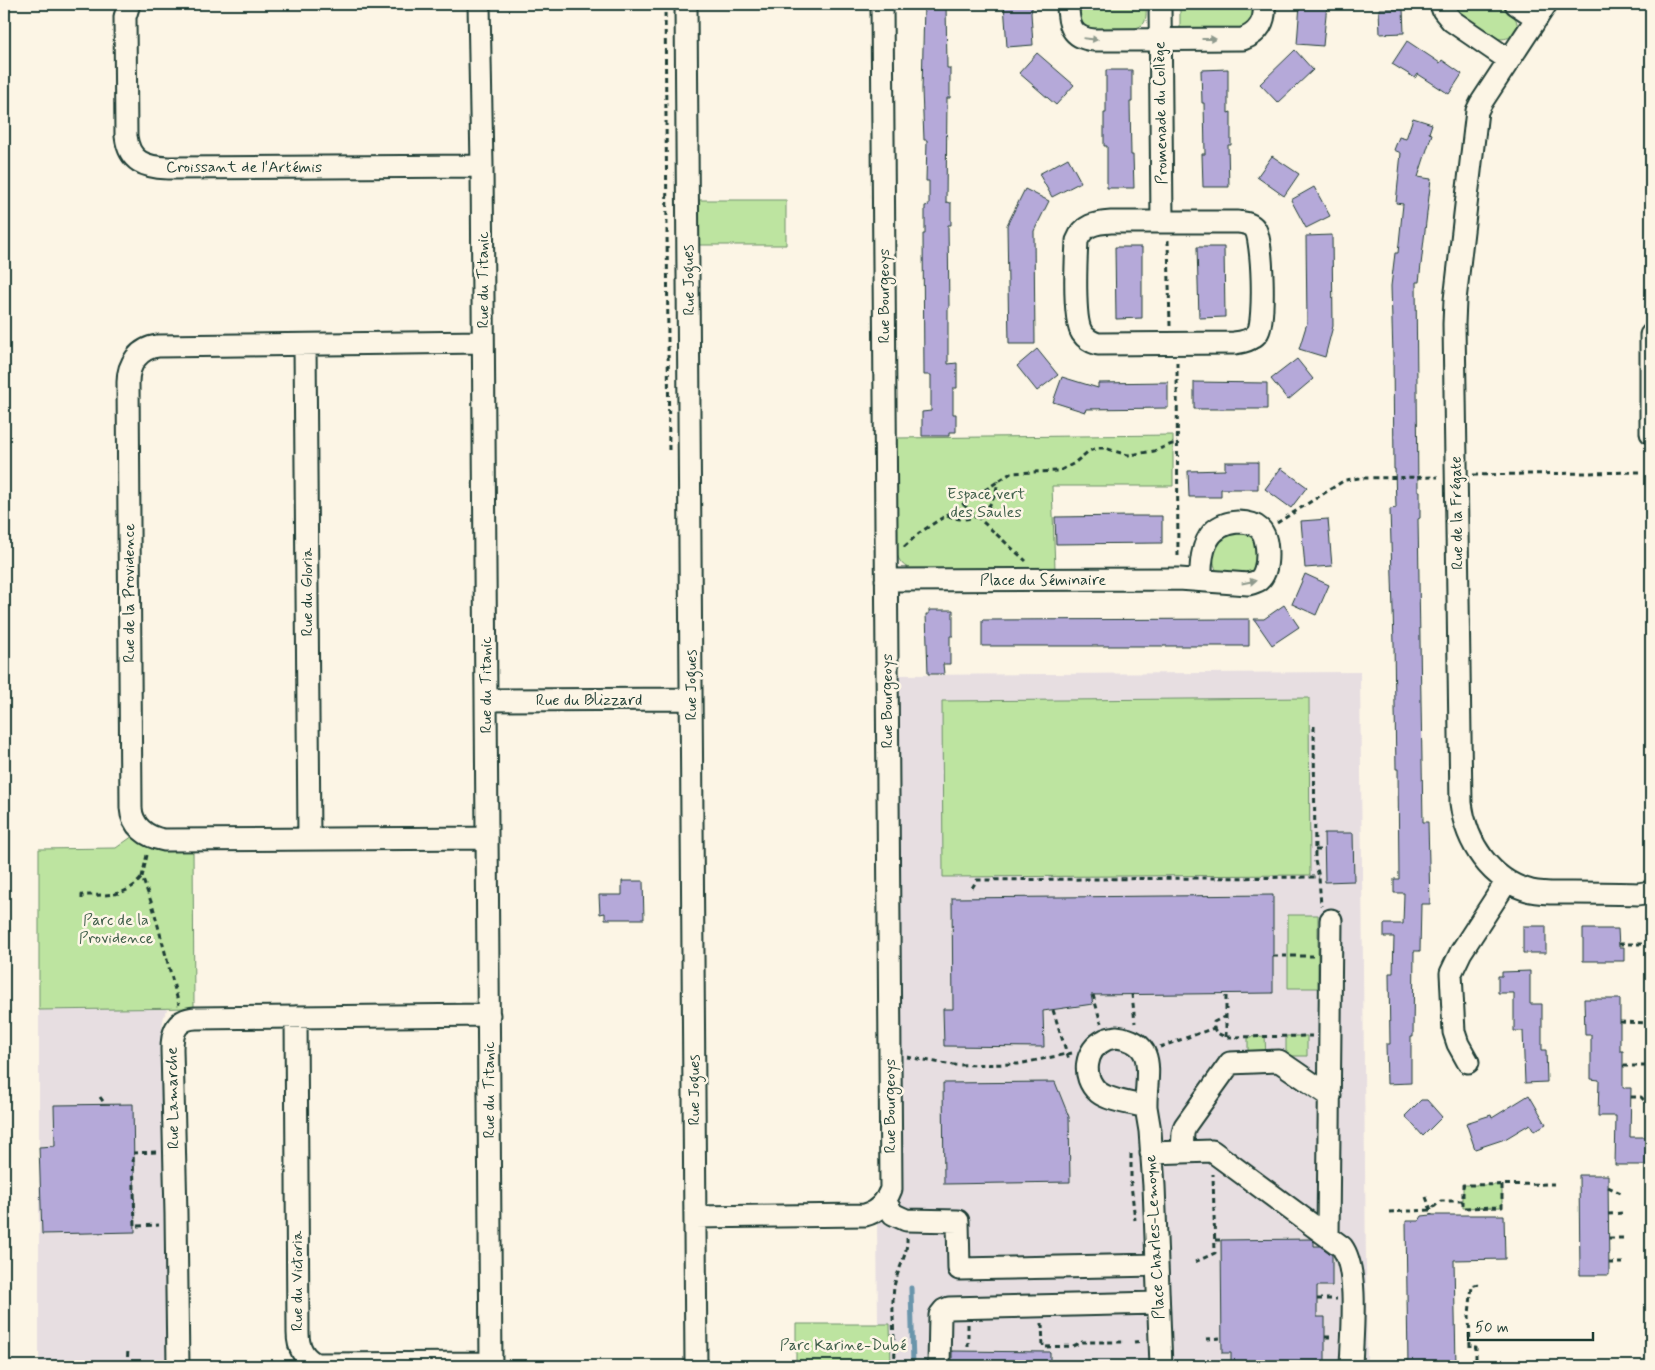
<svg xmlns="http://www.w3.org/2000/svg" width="1655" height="1370" font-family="Mynerve,sans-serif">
  <rect width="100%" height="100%" fill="#fcf5e5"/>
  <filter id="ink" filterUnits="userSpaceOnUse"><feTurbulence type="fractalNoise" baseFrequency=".02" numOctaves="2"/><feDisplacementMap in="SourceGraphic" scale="10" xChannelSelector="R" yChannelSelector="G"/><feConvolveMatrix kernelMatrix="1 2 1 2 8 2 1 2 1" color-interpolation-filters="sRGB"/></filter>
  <g filter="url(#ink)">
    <!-- built -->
    <path fill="#e7dee1" d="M1360 672 1367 1366H891L890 1325 878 1324 877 1220 881 1218 896 675Z
      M168 1008 164 1016 162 1027 171 1366H39V1010Z"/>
    <!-- green -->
    <path fill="#bde4a0" stroke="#6e906a" d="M1078 4H1146C1146 9 1147 18 1144 23 1138 33 1092 33 1084 26 1078 20 1079 11 1078 4Z
      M1180 4H1253C1255 14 1253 22 1244 28L1185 29 1180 28Z
      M1451 4C1460 4 1490 1 1498 5 1504 7 1516 15 1517 23 1521 37 1504 41 1493 38L1456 13Z
      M698 200H786V245H698Z
      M1173 435V486H1052L1055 569 914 570C903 567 899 562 896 551L895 438Z
      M1240 531 1254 536C1261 577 1254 575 1217 572 1211 560 1212 543 1224 535 1228 532 1235 532 1240 531Z
      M1309 698 1310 875 943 877 942 701Z
      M133 836C153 853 168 850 193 849L194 1008 39 1010V849L116 848Z
      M1288 915H1318V988H1288Z
      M1265 1036 1266 1057 1248 1058V1037Z
      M1286 1036H1307V1056H1286Z
      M1463 1185H1502V1207L1463 1208Z
      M796 1324H890L891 1366H796Z"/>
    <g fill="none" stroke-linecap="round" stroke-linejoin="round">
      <!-- stream -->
      <path stroke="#6b95ab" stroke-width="5" d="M911 1288 913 1366"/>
    </g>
    <!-- building -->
    <path fill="#b5a9d9" stroke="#1f3d34" d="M924 4H946L947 68H950V98H947L946 202 951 203V225H948L949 308H948V364L957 363V388H953V414H956V432H949V436H922V412L931 411V375H924L923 234H925V206L929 205V181H926L927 140H924L922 90Z
      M1004 4H1033L1031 13 1033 45 1007 47Z
      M1300 4H1327L1323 46 1297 44Z
      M1379 9H1403L1404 33 1380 34Z
      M1407 41 1440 63 1442 60 1462 74 1449 94 1418 74 1415 78 1392 64Z
      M1295 50 1313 70 1278 103 1260 84Z
      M1037 53 1074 85 1056 105 1019 73Z
      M1228 69V113L1231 112V145H1228L1229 187H1203L1202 154H1205L1204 103H1202L1201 70Z
      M1106 70H1132V102H1130L1131 155H1133L1134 188H1107V146H1104V113H1106Z
      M1413 118 1432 124 1429 133 1432 134 1418 177 1431 179 1419 282H1416L1418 491H1420V518L1418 519 1423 822H1428L1430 904H1421L1420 951H1414L1413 1037H1411V1083L1387 1084 1386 1044H1390L1389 973H1393L1394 937H1384V924H1403L1404 893H1394V879H1399L1398 769H1396L1394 644 1390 509 1396 508 1395 469H1394L1393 356 1391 286 1395 253H1398L1403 204 1396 203 1401 153 1394 150 1399 137 1406 139Z
      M1272 156 1299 174 1284 196 1257 177Z
      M1068 158 1081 182 1052 197 1039 174Z
      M1314 187 1330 216 1306 228 1291 200Z
      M1025 189 1049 201 1034 231 1035 344H1009L1007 225Z
      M1332 235 1333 326 1325 357 1299 349 1307 323 1306 236Z
      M1115 247H1142V318L1116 319Z
      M1197 247H1224L1225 317 1199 318Z
      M1037 349 1058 375 1037 391 1017 366Z
      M1297 359 1313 379 1288 400 1271 379Z
      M1062 377 1098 388V383L1168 382V408L1086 409 1085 412 1053 402Z
      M1194 382 1267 383V409H1194Z
      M1225 462H1258V489H1221V497H1189L1188 471 1225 470Z
      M1281 468 1307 487 1291 508 1265 489Z
      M1129 516H1162V543L1056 544 1055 517Z
      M1328 519 1332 566 1305 568 1301 521Z
      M1305 574 1329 585 1316 615 1292 604Z
      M1284 605 1299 627 1272 645 1254 619H1264Z
      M929 610H953V636H950V664H943L944 674H928L926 614H929Z
      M1249 619V646H982V620Z
      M1324 833H1353L1354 881 1325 882Z
      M622 881H643L644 919H605V913L600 914 599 895H622Z
      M1273 895V993L1091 995 1093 1004 1043 1011 1044 1047 944 1046 943 1009H953L952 898Z
      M1523 926H1546V953H1523Z
      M1583 929H1618L1619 947H1624V961H1583Z
      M1530 971V1004H1542V1050H1546L1547 1082 1525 1083 1523 1031H1514V993H1498V976H1502V972Z
      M1584 999H1620V1051H1623V1088H1631L1630 1137H1647V1165H1615L1616 1116H1598L1599 1080 1591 1079V1035H1585Z
      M1055 1082 1069 1117 1070 1182 944 1184 943 1083Z
      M1529 1095 1546 1124 1534 1131 1530 1124 1505 1139 1475 1149 1466 1123 1491 1115 1492 1118Z
      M1421 1100H1427L1442 1117 1423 1136 1405 1116Z
      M133 1104 135 1232 42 1234 39 1147 55 1146 54 1105Z
      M1579 1175H1608L1609 1275H1580Z
      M1431 1215H1504L1505 1259 1454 1260 1456 1366H1408L1406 1221H1419L1422 1216Z
      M1311 1239 1314 1242V1246H1320L1332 1255V1286H1317V1317H1325V1366H1231V1353H1222L1221 1240Z
      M952 1351 1050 1352V1366H952Z"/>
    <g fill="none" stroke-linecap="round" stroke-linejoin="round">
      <!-- minor casing -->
      <g stroke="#1f3d34" stroke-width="25">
        <path id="minor" d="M129 4 125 17 126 136C129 162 145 167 168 168L482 166
          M479 4 482 166 491 1366
          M686 4 696 1366
          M1068 4C1068 24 1071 38 1094 40L1243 39C1259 33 1266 21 1264 4
          M1160 4 1162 222
          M1441 4 1443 10 1452 21 1509 60
          M1516 4 1537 18
          M1546 4 1481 103 1477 111 1455 300 1454 324 1461 803C1466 842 1490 881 1531 891 1544 894 1559 893 1572 893 1594 893 1616 893 1638 894L1651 892
          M1111 222H1238C1244 223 1251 223 1255 229 1263 240 1265 320 1258 332 1253 340 1243 342 1234 343L1098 344C1091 342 1086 339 1082 333 1073 320 1076 259 1077 241 1083 225 1095 223 1111 222Z
          M1651 335V433
          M483 342 158 346C139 348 128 364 128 382L131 808C132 826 146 837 164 840L487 838
          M305 345 309 838
          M886 580 1179 579 1248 584C1252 583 1256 582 1259 580 1270 571 1269 538 1260 529 1254 523 1245 522 1238 522 1205 524 1200 553 1201 580
          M486 700 691 699
          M296 1017 298 1333C298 1348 304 1359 317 1364L491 1363
          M1116 1037C1160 1042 1145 1077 1146 1107 1132 1103 1109 1101 1098 1092 1081 1077 1085 1049 1105 1040 1108 1038 1113 1038 1116 1037Z
          M1468 1062 1458 1044 1454 1032 1451 973 1461 952 1507 881
          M1146 1107 1150 1131 1154 1186 1161 1366
          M1182 1152 1183 1133 1185 1126 1230 1063 1279 1061 1330 1096
          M1151 1153 1212 1151 1342 1247C1359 1270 1352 1336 1351 1366
          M885 1201 893 1214 906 1220 958 1221 959 1269 1157 1265
          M695 1217 865 1215C878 1212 886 1202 891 1189L882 4
          M1328 1237 1331 920
          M178 1366 176 1214 172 1049C172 1031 177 1019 196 1018L489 1015
          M939 1366 940 1315 944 1310 949 1308 1158 1303"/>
      </g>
      <!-- path -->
      <path stroke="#1f3d34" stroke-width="3" stroke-dasharray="5 4" stroke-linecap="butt" d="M665 4 669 453
        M1168 240 1170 326
        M1177 362 1178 560
        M1473 475 1640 472
        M963 504 1026 561
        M947 516C976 526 994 510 998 481
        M1277 523 1345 480 1359 478 1438 477
        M904 547 919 533 1011 473 1059 471 1073 464 1089 451 1097 448H1104L1128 455 1136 454 1154 451 1177 442
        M1314 726 1315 861 1319 877 1321 906
        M1315 850H1324
        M147 855 142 877 153 907 179 1005
        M972 888 977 880 1319 877
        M82 899V895C106 895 126 898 142 877
        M1619 944H1650
        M1273 956H1313
        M1132 994 1135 1023
        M1093 995 1101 1023
        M1053 1010 1069 1060
        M1226 1016 1214 1022C1212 1031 1218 1034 1226 1037L1312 1036
        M1620 1022 1651 1023
        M1226 1037V993
        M1160 1047 1214 1028
        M907 1057 953 1065 1018 1064 1072 1053
        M1623 1066H1651
        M100 1097 105 1104
        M1631 1097H1641L1651 1107
        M1647 1149 1651 1148
        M156 1152 133 1153 135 1226 159 1225
        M1131 1154V1184L1135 1220
        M1502 1185V1207L1463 1208V1185L1554 1184
        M1608 1187 1623 1194
        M1426 1197 1431 1210V1215
        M1389 1212 1430 1210 1441 1201H1463
        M1608 1214 1623 1213
        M1609 1238H1623
        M1215 1240H1221
        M1195 1262 1215 1253 1213 1174
        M1609 1263H1623
        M1317 1299H1337
        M1042 1323 1043 1347 1073 1346 1082 1342H1126
        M968 1324V1351
        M1325 1337H1334
        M1206 1339 1221 1338
        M1134 1342 1143 1341
        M1476 1359V1347H1470L1469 1314 1472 1286 1478 1284
        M127 1366 128 1349
        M878 1366 895 1365
        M895 1366C895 1340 891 1313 894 1287 897 1270 908 1255 907 1238"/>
      <!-- minor -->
      <use href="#minor" stroke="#fcf5e5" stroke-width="21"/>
    </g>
    <!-- one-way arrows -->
    <defs><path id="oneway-solid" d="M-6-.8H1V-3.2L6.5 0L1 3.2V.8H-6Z" transform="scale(1.25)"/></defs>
    <g fill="#8e998c">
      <use href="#oneway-solid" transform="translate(1091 39) rotate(6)"/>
      <use href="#oneway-solid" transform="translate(1209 39)"/>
      <use href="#oneway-solid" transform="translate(1249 582) rotate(-11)"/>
    </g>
  </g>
  <g text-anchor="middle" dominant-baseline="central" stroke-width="5" stroke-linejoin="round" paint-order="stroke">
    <!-- street labels -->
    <g font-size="16" fill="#1f3d34" stroke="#fcf5e5">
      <text transform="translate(1161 113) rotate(-91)">Promenade du Collège</text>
      <text x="244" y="167">Croissant de l'Artémis</text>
      <text transform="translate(483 280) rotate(-90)">Rue du Titanic</text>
      <text transform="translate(689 280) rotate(-91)">Rue Jogues</text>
      <text transform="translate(884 296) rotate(-90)">Rue Bourgeoys</text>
      <text transform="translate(1457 513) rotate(-91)">Rue de la Frégate</text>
      <text x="1043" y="580">Place du Séminaire</text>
      <text transform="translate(307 592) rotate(-90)">Rue du Gloria</text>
      <text transform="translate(129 593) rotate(-90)">Rue de la Providence</text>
      <text transform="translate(486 685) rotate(-90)">Rue du Titanic</text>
      <text transform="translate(691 685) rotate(-90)">Rue Jogues</text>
      <text x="589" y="700">Rue du Blizzard</text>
      <text transform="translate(887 701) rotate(-90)">Rue Bourgeoys</text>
      <text transform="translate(489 1090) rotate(-90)">Rue du Titanic</text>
      <text transform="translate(694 1090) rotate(-90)">Rue Jogues</text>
      <text transform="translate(173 1098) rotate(-91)">Rue Lamarche</text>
      <text transform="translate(890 1106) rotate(-90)">Rue Bourgeoys</text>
      <text transform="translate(1155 1237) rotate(-93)">Place Charles-Lemoyne</text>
      <text transform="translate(297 1281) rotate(-90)">Rue du Victoria</text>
    </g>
    <!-- park labels -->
    <g font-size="16" fill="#3f5e4a" stroke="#fcf5e5">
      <text x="986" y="494">Espace vert<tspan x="986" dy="18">des Saules</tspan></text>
      <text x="116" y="920">Parc de la<tspan x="116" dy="18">Providence</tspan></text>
      <text x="843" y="1345">Parc Karine-Dubé</text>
    </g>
  </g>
  <!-- margin -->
  <rect width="1655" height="1370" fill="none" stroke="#fcf5e5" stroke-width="20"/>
  <rect x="10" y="10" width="1635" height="1350" fill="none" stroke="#1f3d34" stroke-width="2" filter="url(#ink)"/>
  <!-- scale -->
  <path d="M1468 1332v8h125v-8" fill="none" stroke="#1f3d34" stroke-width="2.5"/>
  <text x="1475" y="1332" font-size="15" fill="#1f3d34" stroke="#fcf5e5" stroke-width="4" paint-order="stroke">50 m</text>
</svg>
